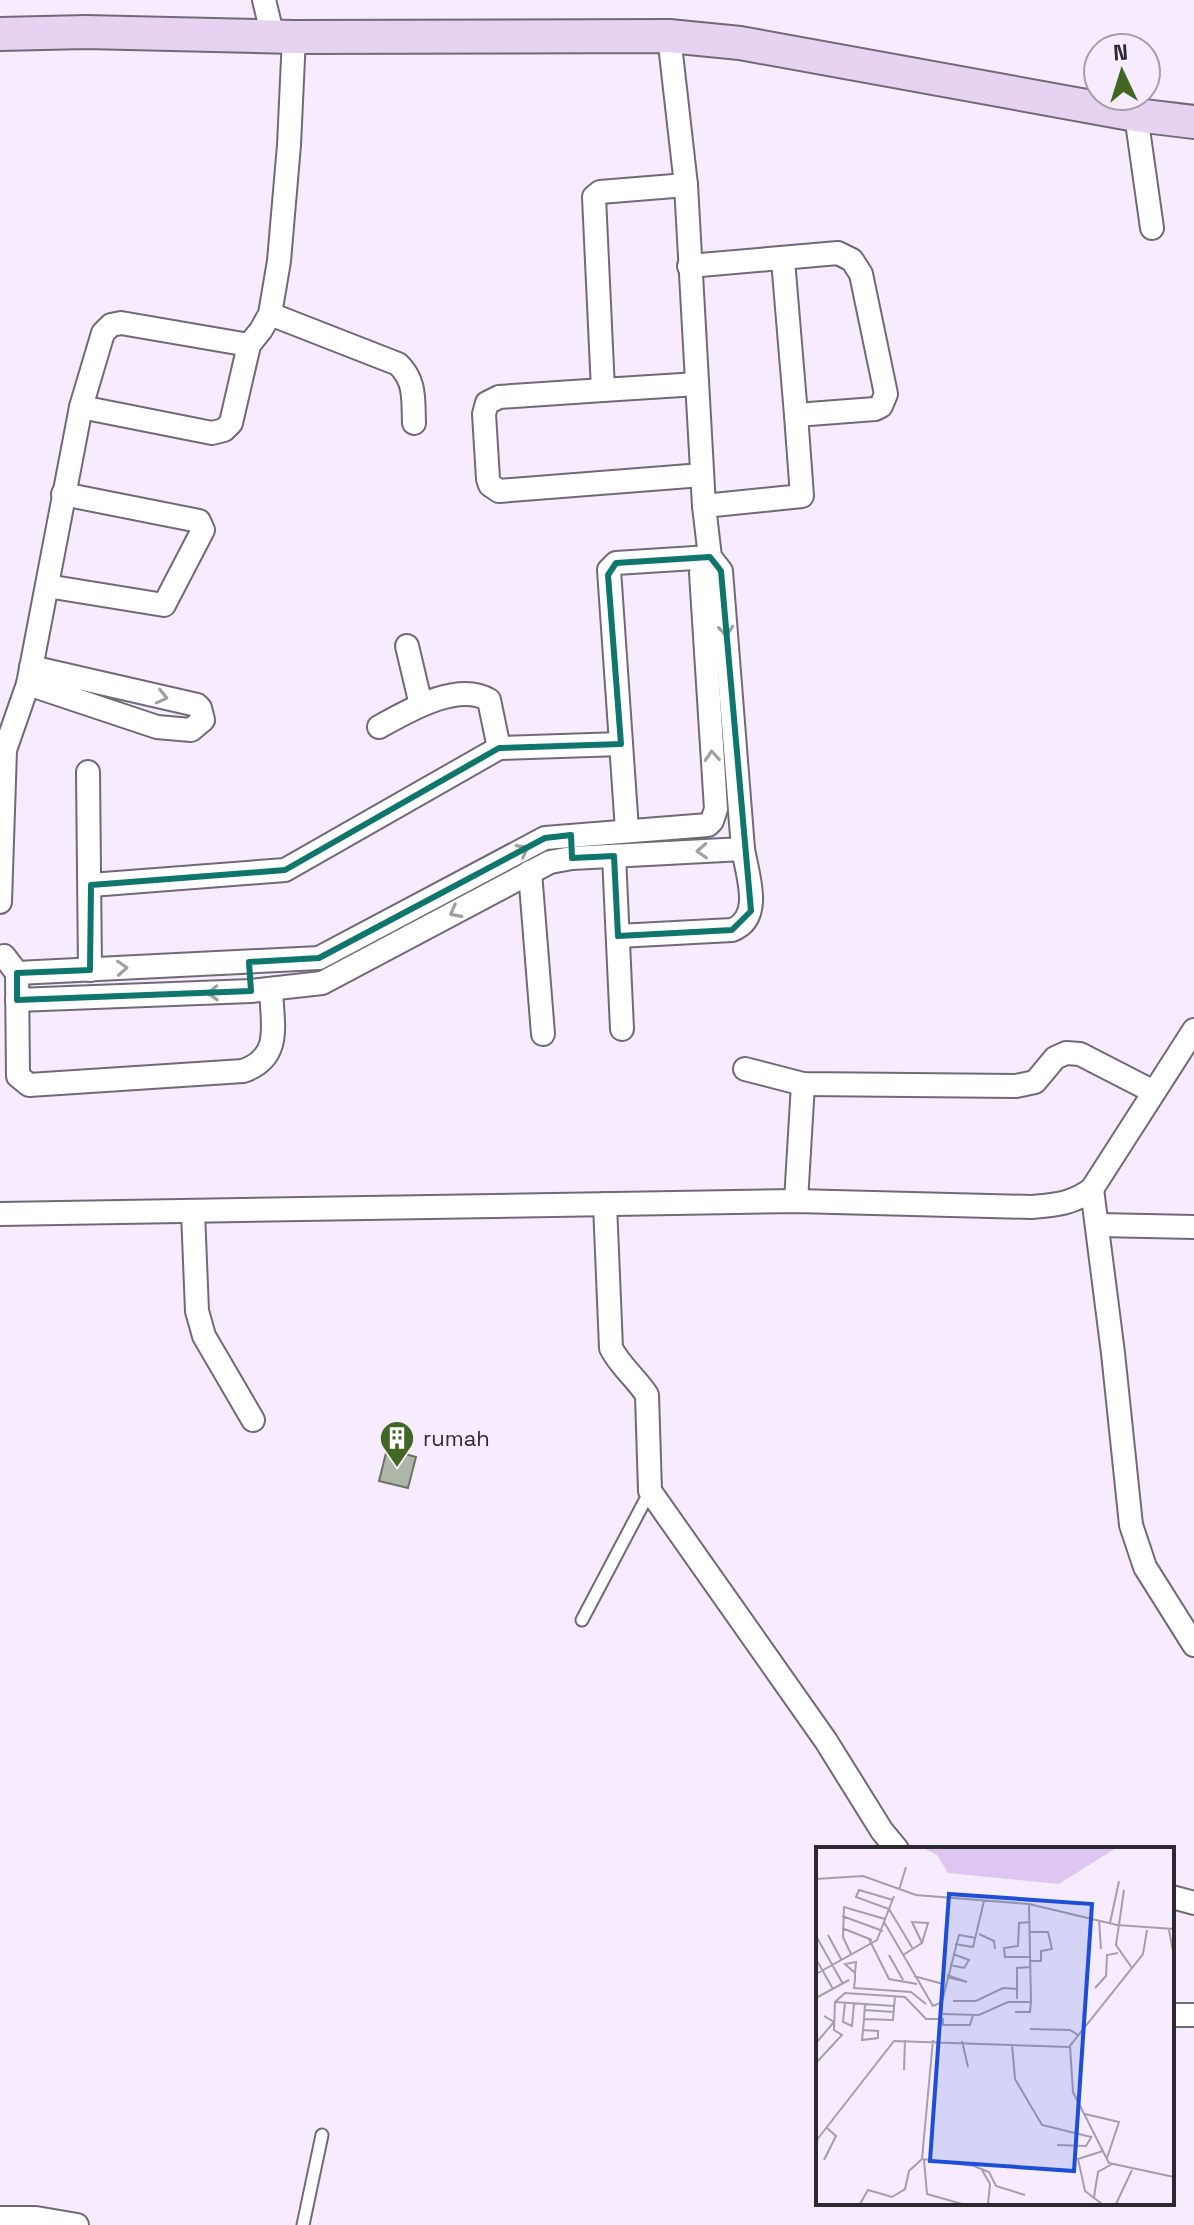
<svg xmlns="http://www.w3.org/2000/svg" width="1194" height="2225" font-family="'Space Grotesk',sans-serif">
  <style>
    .building { fill: #adb6a7; stroke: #6a7365; stroke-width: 2 }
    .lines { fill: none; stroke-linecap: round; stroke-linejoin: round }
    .lane-casing { stroke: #726978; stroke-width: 15 }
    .street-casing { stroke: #726978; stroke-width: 26 }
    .secondary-casing { stroke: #726978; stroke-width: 36 }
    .lane { stroke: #fff; stroke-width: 11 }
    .street { stroke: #fff; stroke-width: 22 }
    .secondary { stroke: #e6d3f2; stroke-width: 32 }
    .oneway { stroke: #a09fa1 }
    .marked { fill: none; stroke: #0f766e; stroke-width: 6; stroke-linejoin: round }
    .labels { text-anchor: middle; stroke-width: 8; stroke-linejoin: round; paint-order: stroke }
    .poi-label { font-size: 22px; fill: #2c292f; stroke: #f6ecfd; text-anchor: start }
    .inset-road { fill: none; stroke: #a59eab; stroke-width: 2 }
    .view { fill: #1d4ed8; fill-opacity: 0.15; stroke: #1d4ed8; stroke-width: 4 }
    .inset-edge { fill: none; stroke: #2c292f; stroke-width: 4 }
  </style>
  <rect width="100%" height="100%" fill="#f6ecfd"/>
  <!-- building -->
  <polygon class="building" points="387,1449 416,1457 408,1488 379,1481"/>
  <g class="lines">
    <!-- lane casing -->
    <g class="lane-casing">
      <g id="lane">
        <polyline points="582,1620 650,1491"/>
        <polyline points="303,2225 322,2135"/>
      </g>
    </g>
    <!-- street casing -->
    <g class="street-casing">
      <g id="street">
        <polyline points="264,0 273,37"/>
        <polyline points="1136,115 1152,228"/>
        <polyline points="686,185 600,192 594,197 603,390 499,397 487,403 484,414 488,479 490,485 499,491 702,475"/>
        <polyline points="783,260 796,415"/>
        <polyline points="689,266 838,253 852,260 861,274 886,394 881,406 875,409 796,415 802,496 704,506"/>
        <path d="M270,314L398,364C416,381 413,400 414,423"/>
        <polyline points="603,390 697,384"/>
        <polyline points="81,407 212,433 224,430 231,423 249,345 261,330 270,314 279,261 289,145 294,37"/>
        <polyline points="47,586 164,605 203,530 199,521 63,494"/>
        <polyline points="407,646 421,705"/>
        <polyline points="28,684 157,727 191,730 203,720 200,708 197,705 31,667"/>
        <path d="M379,727C408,711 458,681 489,700L499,748"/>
        <polyline points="88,772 90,970"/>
        <polyline points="627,830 609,570 616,563 710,557"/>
        <polyline points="614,856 622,1029"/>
        <polyline points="530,872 543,1034"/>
        <polyline points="91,885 285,870 499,748 621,744"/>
        <polyline points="0,902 5,750 28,684 81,407 103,333 111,325 121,323 249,345"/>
        <path d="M618,936L732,930C764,918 747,874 743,849"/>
        <path d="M0,957L4,956L17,973L18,1076L29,1085L243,1071C283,1057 272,1024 271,989"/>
        <polyline points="17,973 319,958 545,838 708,825 712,821 716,809 701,573 710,557"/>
        <polyline points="17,1000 251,991 322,983 550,862 572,858 743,849 721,571 710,557 704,506 686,185 669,36"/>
        <polyline points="745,1069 803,1084 1016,1086 1035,1082 1055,1058 1066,1053 1080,1054 1152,1091"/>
        <polyline points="1092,1189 1113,1353 1131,1525 1145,1567 1194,1645"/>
        <polyline points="796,1201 803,1084"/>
        <path d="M605,1204L611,1348C620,1366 636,1378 647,1395L650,1491L826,1741L882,1831L897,1849"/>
        <polyline points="193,1212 197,1311 204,1336 253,1420"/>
        <path d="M0,1214L796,1201L1031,1207C1054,1205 1073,1204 1092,1189L1194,1030"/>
        <polyline points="1098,1225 1194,1227"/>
        <polyline points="1172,1897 1194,1903"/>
        <polyline points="1172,2015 1194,2015"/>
        <polyline points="0,2218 36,2218 77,2225"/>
      </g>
    </g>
    <!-- secondary casing -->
    <g class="secondary-casing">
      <polyline id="secondary" points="0,34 86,32 294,37 669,36 740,43 1136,115 1194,122"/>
    </g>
    <!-- lane -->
    <use href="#lane" class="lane"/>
    <!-- street -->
    <use href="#street" class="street"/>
    <!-- secondary -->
    <use href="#secondary" class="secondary"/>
  </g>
  <!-- one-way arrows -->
  <defs><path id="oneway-chevron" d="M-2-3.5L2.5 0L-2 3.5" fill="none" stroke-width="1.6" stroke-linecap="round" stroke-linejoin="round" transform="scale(2)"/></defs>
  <g class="oneway">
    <use href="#oneway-chevron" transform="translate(726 631) rotate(85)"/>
    <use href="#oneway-chevron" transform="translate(162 697) rotate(13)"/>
    <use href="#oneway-chevron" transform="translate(712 756) rotate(-94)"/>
    <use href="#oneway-chevron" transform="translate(523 850) rotate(-28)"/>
    <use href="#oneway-chevron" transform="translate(702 851) rotate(177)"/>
    <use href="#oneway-chevron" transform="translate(455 912) rotate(152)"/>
    <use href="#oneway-chevron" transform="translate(122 968) rotate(-3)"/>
    <use href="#oneway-chevron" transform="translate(213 993) rotate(178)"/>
  </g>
  <!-- marked area -->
  <path class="marked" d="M710,557L721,571L751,911L732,930L618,936L614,856L572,858L571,835L545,838L319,958L249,962L251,991L17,1000V973L90,970L91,885L285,870L499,748L621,744L608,575L616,563Z"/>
  <!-- icons -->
  <defs>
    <g id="building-pin" transform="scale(1.8)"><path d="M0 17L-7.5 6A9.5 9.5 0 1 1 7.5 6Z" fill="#416722" stroke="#f6ecfd"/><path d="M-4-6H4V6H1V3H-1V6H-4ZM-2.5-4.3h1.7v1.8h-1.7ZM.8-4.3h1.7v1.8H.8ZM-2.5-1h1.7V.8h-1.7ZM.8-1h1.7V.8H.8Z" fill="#fff"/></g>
  </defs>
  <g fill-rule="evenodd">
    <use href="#building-pin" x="397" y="1438"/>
  </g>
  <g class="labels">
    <!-- poi labels -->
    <g class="poi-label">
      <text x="423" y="1446">rumah</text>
    </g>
  </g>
  <!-- overview -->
  <g transform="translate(816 1847)">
    <rect width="358" height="358" fill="#f6ecfd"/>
    <path d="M107,1H300L243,37L132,26L121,8Z" fill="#dfc5f1"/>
    <path class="inset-road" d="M0,32L47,29L100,48L213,57L301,78L358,82M83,43L90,20M308,43L300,98L316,121M77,53L43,43L40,50L73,62L97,102M26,69L67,84M283,73L285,102M68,75L117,159L126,155L143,88L160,91M294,76L303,34M26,81L56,93M353,83L358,110M163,87L178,94L179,102M12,88L25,112M0,89L27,137M53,92L73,132L101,137M139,97L157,100L168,54M35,107L27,90L28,60L69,72M73,108L87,133M87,108L106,96L96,75L112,76L106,96M213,110H189L188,101L202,99L203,76L214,75M0,112L17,142M213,114H225V104L236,102L232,85H214M134,118L148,121L153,113L137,107M0,127L61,93L78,49M98,129L127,137M131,130L151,135L131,128M38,141L95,145L110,157M279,141L290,129L291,108L302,106M38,142L39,132V126L40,115L29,117L39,126M0,151L33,133M201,152V121L214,120M137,154H160L187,141L201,142M19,155L78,159M29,156L27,175L36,179L38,156M48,163L78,165M199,165H214L215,155M127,167L163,168L192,155H215L213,57M48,172L77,173L79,149M214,182L254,183L262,188M47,183L62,184V191L46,193L47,183L48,172L49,157M117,193L106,312L158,319L173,325L180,339L209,348M146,194L152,220M0,196L18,175L8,169M196,197L199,232L226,278L275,290M254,199L257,245L293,316L358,330M0,216L26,188L18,183L19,155L29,146L89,150L110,172H127V178H154L157,168M88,223L89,193M269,267L303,275L291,311M0,294L78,194L253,200L327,107L331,83M241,298L270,299L276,289M8,313L20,289L11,281M108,313L111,347L146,357M166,323L174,337L172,357M278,350L282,325L296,317M44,357L52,343L76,350L89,342L93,324L106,312M286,357L269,344L262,312L287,304M300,357L316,323"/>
    <path class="view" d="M133,47L276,57L258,324L114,314Z"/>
    <rect width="358" height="358" class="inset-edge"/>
  </g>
  <!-- north arrow -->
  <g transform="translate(1122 72) rotate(356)"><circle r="38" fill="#f6ecfd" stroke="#a59eab" stroke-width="2"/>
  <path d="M0-6L14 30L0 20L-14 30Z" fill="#416722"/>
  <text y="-12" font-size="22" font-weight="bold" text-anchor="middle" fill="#2c292f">N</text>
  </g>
</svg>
